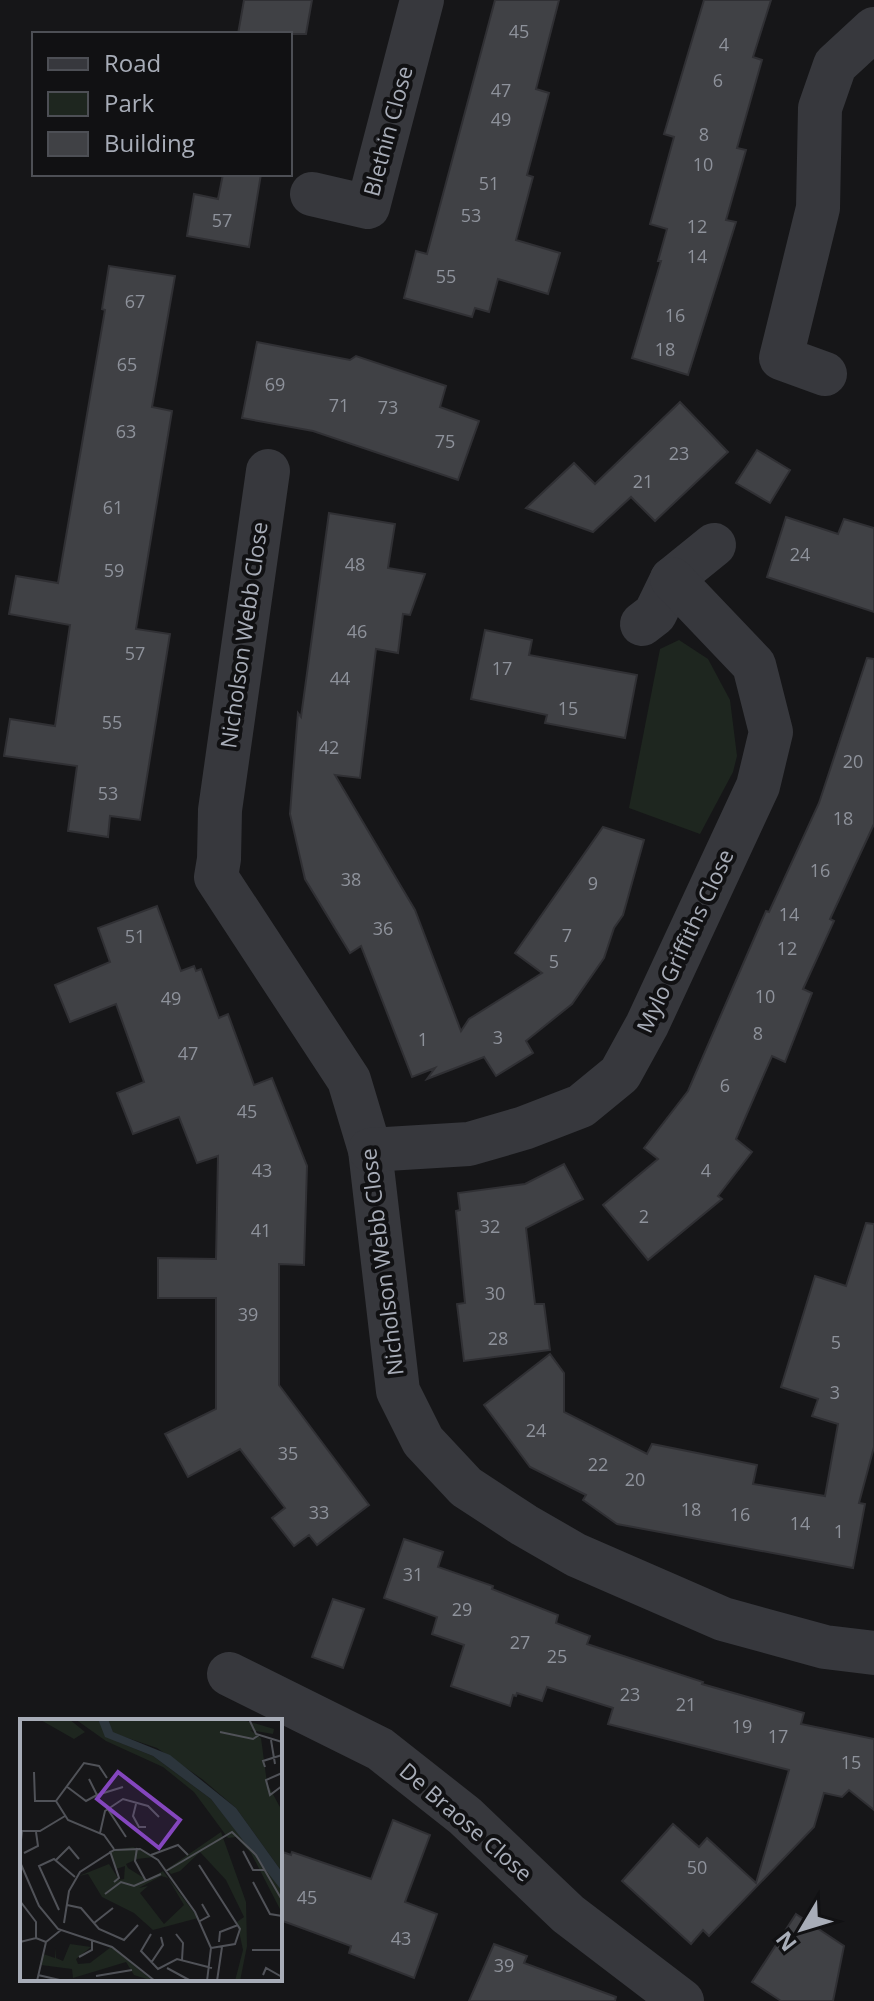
<svg xmlns="http://www.w3.org/2000/svg" width="874" height="2001" font-family="'Open Sans',sans-serif">
  <style>
    .green { fill: #1e261f }
    .building { fill: #404145; stroke: #303034; stroke-width: 2 }
    .lines { fill: none; stroke-linecap: round; stroke-linejoin: round }
    .minor { stroke: #37383d; stroke-width: 44 }
    .labels { text-anchor: middle; stroke-width: 8; stroke-linejoin: round; paint-order: stroke }
    .number-label { font-size: 18px; fill: #8e929b }
    .street-label { font-size: 22px; fill: #a8adb8; stroke: #111113 }
    .inset-road { fill: none; stroke: #505258; stroke-width: 2 }
    .view { fill: #8446be; fill-opacity: 0.15; stroke: #8446be; stroke-width: 4 }
    .inset-edge { fill: none; stroke: #a8adb8; stroke-width: 4 }
  </style>
  <rect width="100%" height="100%" fill="#161618"/>
  <!-- green -->
  <polygon class="green" points="679,640 708,659 730,700 737,756 733,772 700,834 629,808 660,649"/>
  <!-- building -->
  <g class="building">
    <polygon points="244,0 312,0 306,34 238,34"/>
    <polygon points="495,0 559,0 536,89 549,93 527,175 533,177 516,240 560,253 548,294 498,279 489,312 475,308 472,317 404,298 416,251 427,254"/>
    <polygon points="704,0 771,0 753,57 762,60 737,148 746,150 726,220 736,222 688,375 632,358 661,261 658,261 667,229 650,224 674,137 664,134"/>
    <polygon points="223,174 261,174 249,247 187,236 194,194 218,199"/>
    <polygon points="109,266 175,276 152,407 172,411 136,629 170,634 140,820 110,816 108,837 68,831 77,766 4,756 10,719 55,726 70,625 9,614 16,576 58,583 105,310 102,309"/>
    <polygon points="257,342 350,360 356,356 446,386 440,407 479,421 458,480 313,431 242,418"/>
    <polygon points="680,402 728,452 655,521 631,497 593,532 526,508 574,463 595,484"/>
    <polygon points="757,450 790,470 770,503 736,483"/>
    <polygon points="329,513 395,524 388,568 425,574 410,615 403,614 398,653 376,649 360,778 335,775 415,910 461,1031 469,1019 542,973 515,953 603,827 644,840 623,915 614,928 604,958 572,1004 526,1041 533,1053 496,1076 484,1057 427,1079 435,1068 412,1077 361,946 350,953 305,879 290,814 293,774 298,713 301,717"/>
    <polygon points="786,517 838,534 844,519 874,528 874,612 767,577"/>
    <polygon points="485,630 532,640 529,655 637,675 625,738 545,723 547,715 471,699"/>
    <polygon points="867,658 874,659 874,824 830,919 834,921 803,989 812,993 785,1062 772,1056 736,1139 752,1152 718,1196 722,1199 648,1260 603,1205 658,1159 644,1148 688,1091 766,911 769,912 819,803"/>
    <polygon points="157,906 181,971 194,966 196,971 201,969 219,1018 228,1014 254,1085 272,1078 307,1166 304,1265 279,1264 279,1385 369,1505 317,1545 309,1535 294,1546 272,1518 285,1508 240,1449 188,1477 165,1434 216,1409 216,1298 158,1298 158,1258 216,1259 218,1156 197,1163 179,1117 133,1134 117,1093 144,1082 116,1004 70,1022 55,985 110,962 98,928"/>
    <polygon points="564,1164 583,1199 526,1228 535,1304 544,1304 550,1350 464,1361 457,1304 465,1303 456,1211 460,1210 458,1193 525,1184"/>
    <polygon points="866,1223 874,1224 874,1447 859,1503 865,1504 853,1568 617,1524 583,1500 586,1495 530,1467 484,1405 550,1354 564,1373 564,1412 647,1454 652,1444 757,1465 753,1484 825,1496 838,1424 812,1416 818,1399 781,1387 815,1276 846,1286"/>
    <polygon points="404,1539 443,1552 438,1567 493,1586 492,1589 558,1615 556,1623 590,1636 587,1644 703,1682 702,1684 804,1713 801,1724 874,1739 874,1810 849,1790 842,1797 824,1793 814,1827 709,1936 703,1930 691,1944 622,1881 673,1824 699,1847 707,1838 756,1883 789,1770 608,1724 613,1708 547,1687 542,1701 517,1693 516,1696 513,1695 510,1706 451,1686 464,1645 432,1634 437,1617 384,1598"/>
    <polygon points="333,1599 364,1609 343,1668 312,1657"/>
    <polygon points="393,1820 430,1835 405,1902 437,1914 414,1978 349,1953 351,1946 280,1920 280,1851 291,1855 292,1852 371,1879"/>
    <polygon points="796,1914 844,1946 833,2001 781,2001 752,1982"/>
    <polygon points="494,1944 527,1956 524,1963 616,1997 615,2001 469,2001"/>
  </g>
  <g class="lines">
    <!-- minor -->
    <g class="minor">
      <polyline points="312,194 368,207 422,0"/>
      <polyline points="825,374 781,358 818,208 820,108 835,65 874,29"/>
      <polyline points="268,471 220,810 219,859 216,877 349,1080 370,1150 398,1391 423,1441 466,1487 524,1525 576,1555 723,1619 825,1647 874,1653"/>
      <polyline points="642,624 655,614 672,579 714,545"/>
      <polyline points="370,1150 469,1144 524,1128 581,1106 620,1074 647,1025 758,786 771,732 754,665 672,579"/>
      <polyline points="229,1674 380,1749 465,1816 568,1914 682,2001"/>
    </g>
  </g>
  <g class="labels">
    <!-- number labels -->
    <g class="number-label">
      <text x="519" y="38">45</text>
      <text x="724" y="51">4</text>
      <text x="718" y="87">6</text>
      <text x="501" y="97">47</text>
      <text x="501" y="126">49</text>
      <text x="704" y="141">8</text>
      <text x="703" y="171">10</text>
      <text x="489" y="190">51</text>
      <text x="471" y="222">53</text>
      <text x="222" y="227">57</text>
      <text x="697" y="233">12</text>
      <text x="697" y="263">14</text>
      <text x="446" y="283">55</text>
      <text x="135" y="308">67</text>
      <text x="675" y="322">16</text>
      <text x="665" y="356">18</text>
      <text x="127" y="371">65</text>
      <text x="275" y="391">69</text>
      <text x="339" y="412">71</text>
      <text x="388" y="414">73</text>
      <text x="126" y="438">63</text>
      <text x="445" y="448">75</text>
      <text x="679" y="460">23</text>
      <text x="643" y="488">21</text>
      <text x="113" y="514">61</text>
      <text x="800" y="561">24</text>
      <text x="355" y="571">48</text>
      <text x="114" y="577">59</text>
      <text x="357" y="638">46</text>
      <text x="135" y="660">57</text>
      <text x="502" y="675">17</text>
      <text x="340" y="685">44</text>
      <text x="568" y="715">15</text>
      <text x="112" y="729">55</text>
      <text x="329" y="754">42</text>
      <text x="853" y="768">20</text>
      <text x="108" y="800">53</text>
      <text x="843" y="825">18</text>
      <text x="820" y="877">16</text>
      <text x="351" y="886">38</text>
      <text x="593" y="890">9</text>
      <text x="789" y="921">14</text>
      <text x="383" y="935">36</text>
      <text x="567" y="942">7</text>
      <text x="135" y="943">51</text>
      <text x="787" y="955">12</text>
      <text x="554" y="968">5</text>
      <text x="765" y="1003">10</text>
      <text x="171" y="1005">49</text>
      <text x="758" y="1040">8</text>
      <text x="498" y="1044">3</text>
      <text x="423" y="1046">1</text>
      <text x="188" y="1060">47</text>
      <text x="725" y="1092">6</text>
      <text x="247" y="1118">45</text>
      <text x="262" y="1177">43</text>
      <text x="706" y="1177">4</text>
      <text x="644" y="1223">2</text>
      <text x="490" y="1233">32</text>
      <text x="261" y="1237">41</text>
      <text x="495" y="1300">30</text>
      <text x="248" y="1321">39</text>
      <text x="498" y="1345">28</text>
      <text x="836" y="1349">5</text>
      <text x="835" y="1399">3</text>
      <text x="536" y="1437">24</text>
      <text x="288" y="1460">35</text>
      <text x="598" y="1471">22</text>
      <text x="635" y="1486">20</text>
      <text x="691" y="1516">18</text>
      <text x="319" y="1519">33</text>
      <text x="740" y="1521">16</text>
      <text x="800" y="1530">14</text>
      <text x="839" y="1538">1</text>
      <text x="413" y="1581">31</text>
      <text x="462" y="1616">29</text>
      <text x="520" y="1649">27</text>
      <text x="557" y="1663">25</text>
      <text x="630" y="1701">23</text>
      <text x="686" y="1711">21</text>
      <text x="742" y="1733">19</text>
      <text x="778" y="1743">17</text>
      <text x="851" y="1769">15</text>
      <text x="697" y="1874">50</text>
      <text x="307" y="1904">45</text>
      <text x="401" y="1945">43</text>
      <text x="504" y="1972">39</text>
    </g>
    <!-- street labels -->
    <g class="street-label">
      <text transform="translate(388 131) rotate(-75)" y="8">Blethin Close</text>
      <text transform="translate(244 635) rotate(-82)" y="8">Nicholson Webb Close</text>
      <text transform="translate(685 941) rotate(-65)" y="8">Mylo Griffiths Close</text>
      <text transform="translate(382 1262) rotate(-97)" y="8">Nicholson Webb Close</text>
      <text transform="translate(466 1822) rotate(41)" y="8">De Braose Close</text>
    </g>
  </g>
  <!-- overview -->
  <g transform="translate(20 1719)">
    <rect width="262" height="262" fill="#161618"/>
    <path d="M19,0H49L65,13L54,20ZM55,0H80L98,23L133,37L191,80L260,167L262,194L231,134L216,118L208,119L174,73L143,48L86,22ZM88,0H220L254,10L253,15L230,11L241,19L247,64L262,92V153L216,89L182,60L137,29L93,14ZM201,113L226,183L227,227L220,262H215L223,231L217,203L224,198L206,161L180,133L160,152L151,155L147,150ZM113,128L134,138L117,140L106,145L108,149L127,161L143,152L178,199L133,211L114,194L82,178L68,155L59,157L89,145L98,159L94,162L104,160L105,147L96,150L90,132ZM141,157L148,159L164,186L144,205L120,174L128,167L119,169ZM50,225L71,228L56,240L58,245L70,244L91,228L133,262L114,256L106,243L53,259L52,250L21,246L23,235L35,239L36,229V239L43,242Z" fill="#1e261f" fill-rule="evenodd"/>
    <path d="M78,0H88L93,13L150,36L216,89L262,153V172L191,80L133,37L85,18Z" fill="#2c353c"/>
    <path class="inset-road" d="M229,0L236,15L262,23M200,13L233,20L239,16M251,21L255,45M245,48L243,42L262,36M14,53L15,82H36M262,54L246,61L250,76L262,67M87,59L79,47L64,44L36,82L48,101L84,116L94,130M46,67L66,82L77,76L69,60M77,76L103,68M116,85L113,97L119,108H126M87,89L106,118M80,114L85,92L103,80L128,87L139,98M1,121L2,112H20L45,97M117,129L115,142L126,162M90,132L99,159L94,163M223,132L233,151H244M4,134L18,127L16,113M131,136L158,126L168,136M36,141L49,128L59,140M0,143L19,187L38,210L92,228L135,262M179,146L220,210L215,225L191,229M146,152L212,113L236,136L262,181M233,163L250,195L262,197M85,175L101,163L114,167L141,155M0,182L16,203V219M47,186L61,189L79,210L104,221L118,206M39,191L19,147L34,140L55,158M180,202L189,197L182,185M44,204L49,172L60,153L94,131L120,130L138,141L175,193L191,229L187,262M74,204L93,189M131,215L121,232L138,250L157,240L192,249M156,215L163,224L162,241M0,223L16,219L26,223M199,223L200,213L218,206M232,231H262M59,238L72,231V221M131,244L143,226L141,218M147,249L171,262M18,256L44,262M243,256L246,249L262,258M76,257L112,251M17,262L26,223L41,211M197,262L202,228"/>
    <path class="view" d="M98,53L160,101L139,129L77,80Z"/>
    <rect width="262" height="262" class="inset-edge"/>
  </g>
  <!-- legend -->
  <rect x="32" y="32" width="260" height="144" fill="#111113" stroke="#4d4f55" stroke-width="2"/>
  <rect x="48" y="58" width="40" height="12" fill="#37383d" stroke="#4d4f55" stroke-width="2"/>
  <text x="104" y="72" font-size="24" fill="#a8adb8">Road</text>
  <rect x="48" y="92" width="40" height="24" fill="#1e261f" stroke="#4d4f55" stroke-width="2"/>
  <text x="104" y="112" font-size="24" fill="#a8adb8">Park</text>
  <rect x="48" y="132" width="40" height="24" fill="#404145" stroke="#4d4f55" stroke-width="2"/>
  <text x="104" y="152" font-size="24" fill="#a8adb8">Building</text>
  <!-- north arrow -->
  <g transform="translate(802 1929) rotate(232)" stroke="#111113" stroke-width="6" paint-order="stroke">
  <path d="M0-6L14 30L0 20L-14 30Z" fill="#a8adb8"/>
  <text y="-12" font-size="22" font-weight="bold" text-anchor="middle" fill="#a8adb8">N</text>
  </g>
</svg>
